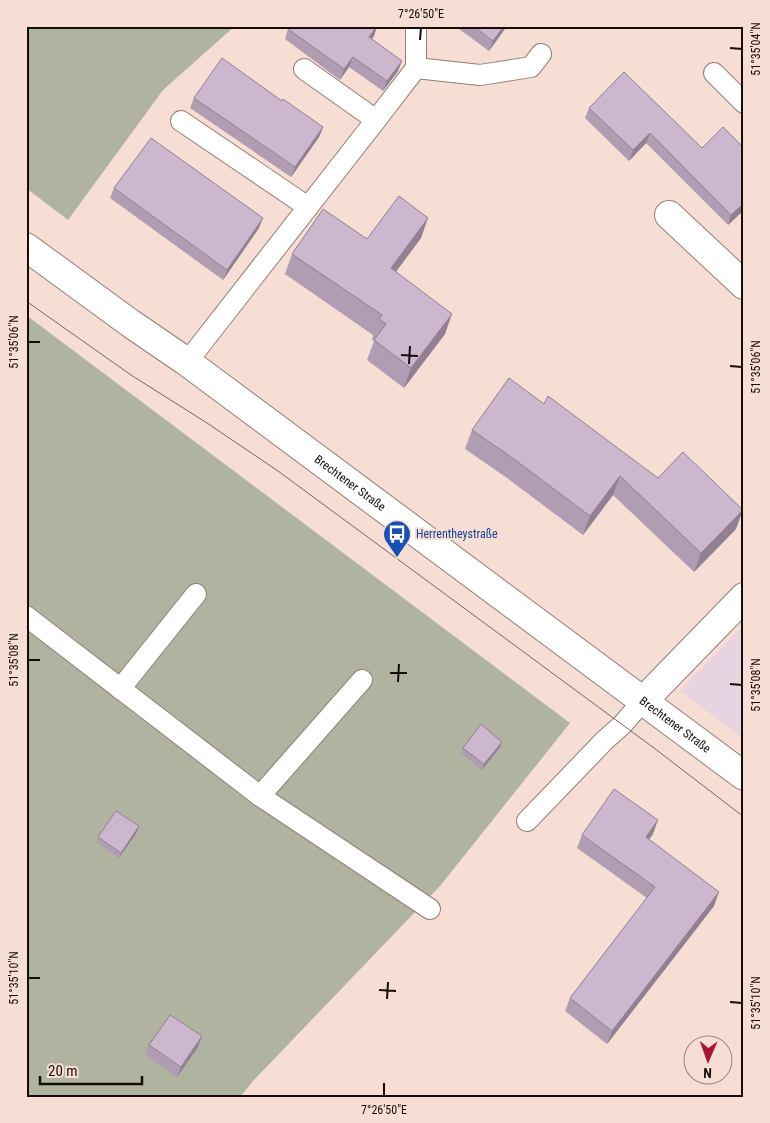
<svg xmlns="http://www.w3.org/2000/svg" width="770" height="1123" font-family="'Roboto Condensed',sans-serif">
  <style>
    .commercial { fill: #e8d3e1 }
    .green { fill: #b0b39f }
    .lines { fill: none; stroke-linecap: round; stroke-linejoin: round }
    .lane-casing { stroke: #947e75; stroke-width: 22 }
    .street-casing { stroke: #947e75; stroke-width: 30 }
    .secondary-casing { stroke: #947e75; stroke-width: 30 }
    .lane { stroke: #fff; stroke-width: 20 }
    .street { stroke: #fff; stroke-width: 28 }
    .secondary { stroke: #fff; stroke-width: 28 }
    .tram { stroke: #766761; stroke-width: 1 }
    .wall { fill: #b09db2 }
    .shaded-wall { fill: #908091 }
    .building { fill: #cdb7cf; stroke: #908091 }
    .ticks { fill: none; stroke: #150d0a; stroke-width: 2 }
    .labels { text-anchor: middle; stroke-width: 4; stroke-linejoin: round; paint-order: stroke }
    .street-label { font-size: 12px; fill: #150d0a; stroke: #f6ded4 }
    .transit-label { font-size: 12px; fill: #164399; stroke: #f6ded4; text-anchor: start }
    .neatline { fill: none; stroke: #150d0a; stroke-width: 2 }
    .ticks-label { font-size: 12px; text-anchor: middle; fill: #150d0a }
  </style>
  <rect width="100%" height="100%" fill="#f6ded4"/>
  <!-- commercial -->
  <polygon class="commercial" points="744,625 744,739 680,691"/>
  <!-- green -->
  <g class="green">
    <polygon points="26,26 235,26 163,90 68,220 26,188"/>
    <polygon points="26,315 570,723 440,886 253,1081 240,1097 26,1097"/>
  </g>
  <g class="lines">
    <!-- lane casing -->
    <g class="lane-casing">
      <g id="lane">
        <polyline points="416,68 416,26"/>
        <polyline points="304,69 376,120"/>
        <polyline points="714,73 744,103"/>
        <polyline points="181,121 308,207"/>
        <polyline points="187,362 376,120 416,68 480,75 531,67 541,54"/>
        <polyline points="26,616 260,796 430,909"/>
        <polyline points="120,689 196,594"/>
        <polyline points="260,796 362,680"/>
        <polyline points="527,821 605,740 622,725 642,702"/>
      </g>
    </g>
    <!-- street casing -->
    <g class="street-casing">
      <g id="street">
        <polyline points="669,215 744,285"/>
        <polyline points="642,702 744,597"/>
      </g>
    </g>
    <!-- secondary casing -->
    <g class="secondary-casing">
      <g id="secondary">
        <path id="s1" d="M26,247L130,323L187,362L744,776"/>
      </g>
    </g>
    <!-- lane -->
    <use href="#lane" class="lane"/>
    <!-- street -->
    <use href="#street" class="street"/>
    <!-- secondary -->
    <use href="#secondary" class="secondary"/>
    <!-- tram -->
    <polyline class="tram" points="26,301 131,375 207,423 278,471 654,748 744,817"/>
  </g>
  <!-- wall -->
  <g class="wall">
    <polygon points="377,26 374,36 372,39 402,61 398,71 383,91 349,67 340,80 285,39 288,29"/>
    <polygon points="455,26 507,26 489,51"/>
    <polygon points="624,72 744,210 728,225 646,143 629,161 585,118 589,108"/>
    <polygon points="194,98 282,101 323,127 319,137 291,177 190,108"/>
    <polygon points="114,188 259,228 223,280 110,198"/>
    <polygon points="421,238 396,271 445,334 404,388 367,360 374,341 372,340 373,335 285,274 292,254 367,239"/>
    <polygon points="544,404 658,478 736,529 694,572 613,495 583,535 507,478 465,449 472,430"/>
    <polygon points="500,747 482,770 461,753 463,748"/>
    <polygon points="137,832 119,858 96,842 98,837"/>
    <polygon points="653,834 649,839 714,906 607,1044 565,1011 570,998 647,898 577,848 582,835"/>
    <polygon points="149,1045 198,1047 177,1077 145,1055"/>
  </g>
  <!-- shaded-wall -->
  <g class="shaded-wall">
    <polygon points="377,26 374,36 365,47 369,37"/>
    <polygon points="504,26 507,26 489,51 493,41"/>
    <polygon points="353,57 349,67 340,80 344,69"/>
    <polygon points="402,61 398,71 383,91 387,81"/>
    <polygon points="323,127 319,137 291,177 295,167"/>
    <polygon points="650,133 646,143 629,161 633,150"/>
    <polygon points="744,203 744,210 728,225 731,215"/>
    <polygon points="263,218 259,228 223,280 227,270"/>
    <polygon points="428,218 421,238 384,288 391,268"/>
    <polygon points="452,314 445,334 404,388 411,368"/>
    <polygon points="620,476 613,495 583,535 590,516"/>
    <polygon points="743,510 736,529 694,572 701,553"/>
    <polygon points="502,742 500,747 482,770 484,764"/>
    <polygon points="658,820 653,834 641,850 646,837"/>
    <polygon points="139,826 137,832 119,858 121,853"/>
    <polygon points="719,892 714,906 607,1044 612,1031"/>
    <polygon points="202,1036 198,1047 177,1077 181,1067"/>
  </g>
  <!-- building -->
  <g class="building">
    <polygon points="291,26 377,26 369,37 402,61 387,81 353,57 344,69 288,29"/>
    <polygon points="473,26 504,26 493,41"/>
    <polygon points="222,58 282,101 283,99 323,127 295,167 194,98"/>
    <polygon points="624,72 702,148 723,127 744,148 744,203 731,215 650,133 633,150 589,108"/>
    <polygon points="151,138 263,218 227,270 114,188"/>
    <polygon points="399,196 428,218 391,268 452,314 411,368 374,340 386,324 379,319 382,315 292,254 323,209 367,239"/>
    <polygon points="509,378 544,404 548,396 658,478 683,452 743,510 701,553 620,476 590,516 514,459 472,430"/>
    <polygon points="481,724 502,742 484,764 463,748"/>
    <polygon points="614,789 658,820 646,837 719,892 612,1031 570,998 655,887 582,835"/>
    <polygon points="116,811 139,826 121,853 98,837"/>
    <polygon points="170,1015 202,1036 181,1067 149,1045"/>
  </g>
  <!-- ticks -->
  <path class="ticks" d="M420,40L421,28M730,48L742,49M28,342H40M401,355L418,356M409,364L410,346M730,366L742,367M28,660H40M390,673H407M398,682L399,664M730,684L742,685M28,978H40M379,990L396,991M387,999L388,982M730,1002L742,1003M384,1096V1083"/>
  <!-- icons -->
  <defs>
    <g id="bus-pin" transform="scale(1.4375)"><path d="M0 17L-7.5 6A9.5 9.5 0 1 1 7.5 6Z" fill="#1a4fb4" stroke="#f6ded4"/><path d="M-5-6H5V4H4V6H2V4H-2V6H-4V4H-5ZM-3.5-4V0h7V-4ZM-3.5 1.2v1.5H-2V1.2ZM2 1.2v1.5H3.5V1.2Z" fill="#fff"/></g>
  </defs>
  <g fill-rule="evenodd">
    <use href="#bus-pin" x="397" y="534"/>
  </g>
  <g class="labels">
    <!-- street labels -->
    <g class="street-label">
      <text dy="4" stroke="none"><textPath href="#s1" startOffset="401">Brechtener Straße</textPath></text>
      <text dy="4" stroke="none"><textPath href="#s1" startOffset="806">Brechtener Straße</textPath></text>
    </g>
    <!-- transit labels -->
    <g class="transit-label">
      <text x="416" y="538">Herrentheystraße</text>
    </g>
  </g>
  <!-- border -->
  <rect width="770" height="1123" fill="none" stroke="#f6ded4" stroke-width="55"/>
  <!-- north arrow -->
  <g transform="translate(708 1060) rotate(182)"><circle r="24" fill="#f6ded4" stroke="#9c8a83"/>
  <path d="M0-4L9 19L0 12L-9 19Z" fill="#aa1437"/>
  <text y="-8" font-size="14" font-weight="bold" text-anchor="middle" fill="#150d0a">N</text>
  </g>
  <!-- scale -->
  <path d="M40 1076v8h102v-8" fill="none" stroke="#150d0a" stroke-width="2.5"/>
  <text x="48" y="1076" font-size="15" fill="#150d0a" stroke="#f6ded4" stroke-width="4" paint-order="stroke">20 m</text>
  <rect x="28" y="28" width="714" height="1068" class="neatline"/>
  <g class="ticks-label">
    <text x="421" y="18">7°26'50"E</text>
    <text transform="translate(756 49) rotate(-90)" y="4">51°35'04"N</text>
    <text transform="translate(14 342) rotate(-90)" y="4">51°35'06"N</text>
    <text transform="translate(756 367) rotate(-90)" y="4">51°35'06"N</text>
    <text transform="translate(14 660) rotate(-90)" y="4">51°35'08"N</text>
    <text transform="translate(756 685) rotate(-90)" y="4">51°35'08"N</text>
    <text transform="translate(14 978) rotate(-90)" y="4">51°35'10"N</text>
    <text transform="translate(756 1003) rotate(-90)" y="4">51°35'10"N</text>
    <text x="384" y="1114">7°26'50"E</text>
  </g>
</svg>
